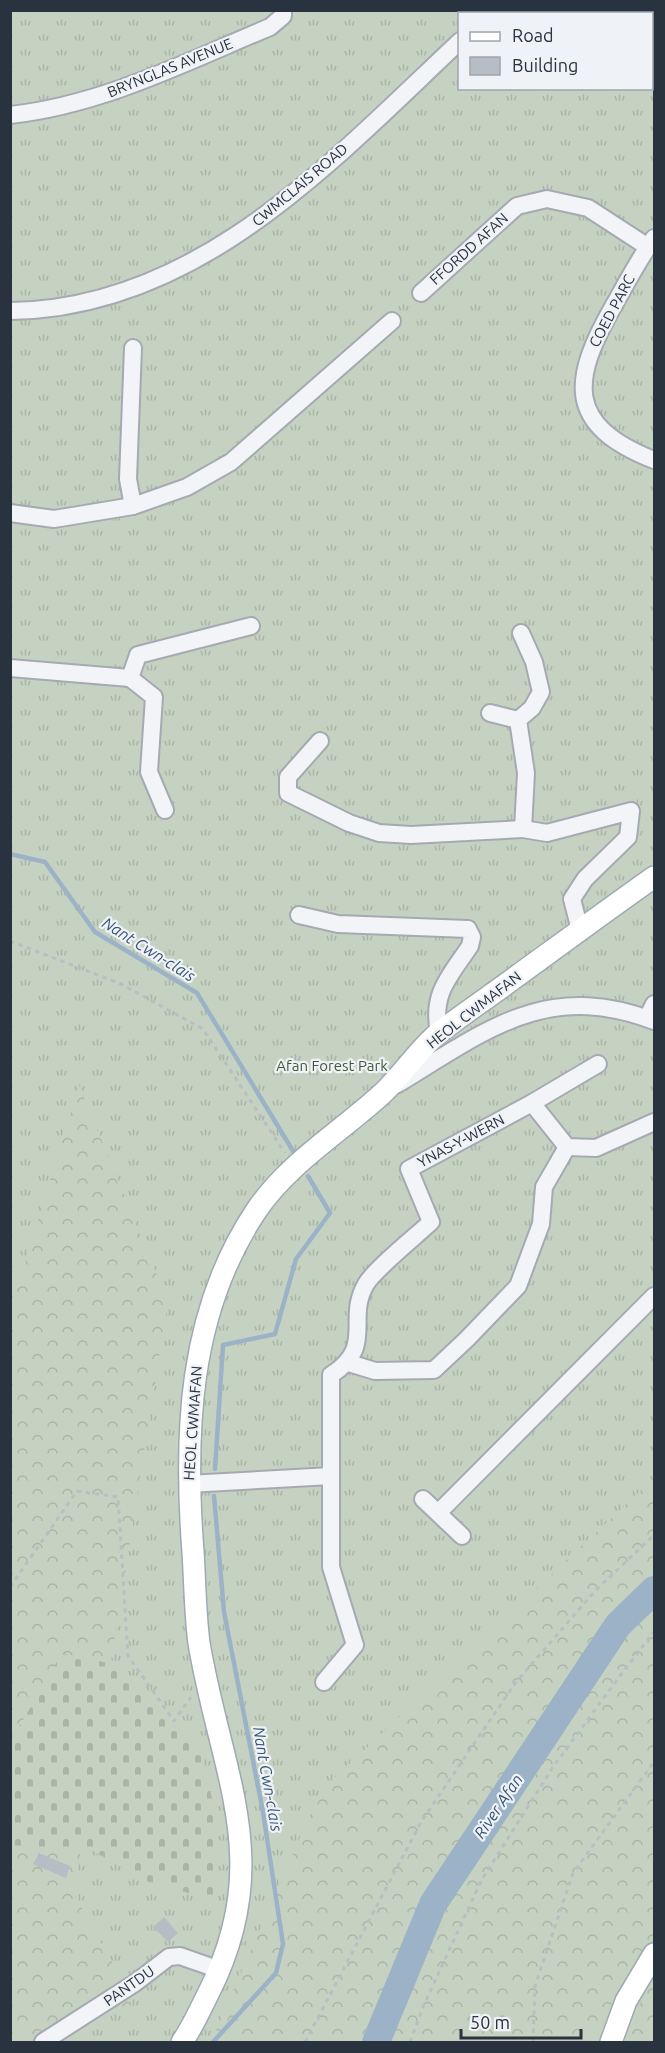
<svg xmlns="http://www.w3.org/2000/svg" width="665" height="2053" font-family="Ubuntu,sans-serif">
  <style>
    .grass { fill: url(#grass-tufts); fill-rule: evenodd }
    .forest { fill: url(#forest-crowns) }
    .cemetery { fill: url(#cemetery-stones) }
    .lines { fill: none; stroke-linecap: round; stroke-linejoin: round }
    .stream { stroke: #9cb3c7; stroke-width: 4.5 }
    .river { stroke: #9cb3c7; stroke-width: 28 }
    .building { fill: #b7bdc5 }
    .minor-casing { stroke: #a5aab2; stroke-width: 20 }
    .major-casing { stroke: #9fa9b3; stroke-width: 24 }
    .path { stroke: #babec3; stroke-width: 3; stroke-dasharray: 4.5 4.5; stroke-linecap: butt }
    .minor { stroke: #f2f4f7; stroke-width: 16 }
    .major { stroke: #fff; stroke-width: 21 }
    .labels { text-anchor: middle; stroke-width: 4.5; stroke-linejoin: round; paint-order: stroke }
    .street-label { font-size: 15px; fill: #29323f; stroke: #eff2f6 }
    .park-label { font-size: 15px; fill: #405a37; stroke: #eff2f6 }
    .water-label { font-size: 16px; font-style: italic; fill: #355471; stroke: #eff2f6 }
  </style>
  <defs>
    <pattern id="grass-tufts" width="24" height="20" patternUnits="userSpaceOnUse" patternTransform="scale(1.5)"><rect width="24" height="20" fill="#c6d2c1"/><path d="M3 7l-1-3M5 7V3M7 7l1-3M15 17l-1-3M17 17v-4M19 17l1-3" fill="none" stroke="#aab5a7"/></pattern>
    <pattern id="forest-crowns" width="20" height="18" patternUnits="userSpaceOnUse" patternTransform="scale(1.5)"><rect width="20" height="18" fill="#c6d2c1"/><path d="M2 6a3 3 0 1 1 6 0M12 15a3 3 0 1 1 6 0" fill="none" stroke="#aab5a7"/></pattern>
    <pattern id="cemetery-stones" width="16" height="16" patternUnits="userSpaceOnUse" patternTransform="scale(1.5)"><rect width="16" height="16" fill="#c6d2c1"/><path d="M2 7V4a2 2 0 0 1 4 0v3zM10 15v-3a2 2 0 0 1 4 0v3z" fill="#aab5a7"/></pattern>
  </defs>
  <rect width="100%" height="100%" fill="#e0e3e8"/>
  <!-- grass -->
  <path class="grass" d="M11,11H654V2042H11ZM460,14H652V88H460Z"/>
  <!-- forest -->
  <g class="forest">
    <polygon points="79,1085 168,1302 74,1894 133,2000 67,2042 11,2042 11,1309"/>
    <polygon points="654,1478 654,1935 613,1999 601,2042 211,2042 308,1819 330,1782"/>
    <polygon points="654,1975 654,2042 629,2042 626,2036"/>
  </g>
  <!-- cemetery -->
  <polygon class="cemetery" points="62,1653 118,1665 201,1751 215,1811 213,1900 149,1882 93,1851 11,1845 11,1741"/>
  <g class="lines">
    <!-- stream -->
    <g class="stream">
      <polyline points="10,854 45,862 95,932 197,993 293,1151"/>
      <polyline points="215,1469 223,1345 275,1334 296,1259 330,1213 308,1176"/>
      <polyline points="213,2042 276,1973 283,1944 263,1812 224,1612 214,1496"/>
    </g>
    <!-- river -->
    <polyline class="river" points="376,2042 433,1904 618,1625 654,1590"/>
  </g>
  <!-- building -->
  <g class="building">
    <polygon points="39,1853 70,1866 66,1878 33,1864"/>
    <polygon points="164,1917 178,1933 168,1942 153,1927"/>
  </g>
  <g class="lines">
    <!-- minor casing -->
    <g class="minor-casing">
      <g id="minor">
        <polyline points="496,14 501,10"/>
        <polyline points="652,72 654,74"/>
        <path d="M10,115C102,105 186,62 270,27L283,16V10"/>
        <path d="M654,238C639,259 627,282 614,305C571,380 565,425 654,460"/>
        <polyline points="421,293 517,206 547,199 588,208 648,247"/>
        <path d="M10,311C198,309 332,161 460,41"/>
        <polyline points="133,506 128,479 133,348"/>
        <polyline points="10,513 54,519 133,506 187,487 231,462 392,321"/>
        <polyline points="521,633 534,662 541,692 532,708 518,720 526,773 523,829 547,833 631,811 628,837 585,879 572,899 580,930"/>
        <polyline points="10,668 130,678 138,655 251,626"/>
        <polyline points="130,678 154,697 149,772 165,810"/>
        <polyline points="490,713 518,720"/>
        <polyline points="320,741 288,777 288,793 349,823 379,833 411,835 523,829"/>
        <path d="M299,915L338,924L468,929L472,937L470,946C449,977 431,994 439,1033"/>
        <polyline points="647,1018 654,1004"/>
        <path d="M396,1085C486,1031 545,980 654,1021"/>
        <polyline points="532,1103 598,1064"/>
        <polyline points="349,1363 375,1371 434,1370 467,1339 518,1286 541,1224 544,1187 567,1147"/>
        <polyline points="188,1484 331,1476"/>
        <polyline points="423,1499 462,1536"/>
        <polyline points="439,1512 654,1296"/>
        <path d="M324,1682L355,1645L331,1567V1375C376,1346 345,1320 366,1284C375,1269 416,1236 431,1222L409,1169L532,1103L567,1147L596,1148L654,1122"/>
        <polyline points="43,2042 135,1983 169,1957 180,1956 220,1970"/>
      </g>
    </g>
    <!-- major casing -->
    <g class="major-casing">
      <g id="major">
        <path d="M182,2042C192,2028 200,2010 208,1994C276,1861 221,1775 199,1643C195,1613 195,1582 193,1552C184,1434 188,1313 256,1211C288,1163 342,1131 383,1093C402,1075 416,1053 435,1036C456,1019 480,1003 502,987C553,950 603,913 654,877"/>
        <polyline points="611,2042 626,2001 654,1954"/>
      </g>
    </g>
    <!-- path -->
    <g class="path">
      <polyline points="10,941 121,984 203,1029 285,1153"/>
      <polyline points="10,1587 77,1491 118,1497 128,1656 174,1721 191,1697"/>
      <polyline points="305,2042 421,1822 516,1682 595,1591 654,1535"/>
      <polyline points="410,2042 423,2007 481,1881 553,1767 622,1673 654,1632"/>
      <polyline points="533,2042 535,1986 573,1873 654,1762"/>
    </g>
    <!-- minor -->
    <use href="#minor" class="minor"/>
    <!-- major -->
    <use href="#major" class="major"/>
  </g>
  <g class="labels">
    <!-- street labels -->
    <g class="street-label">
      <text transform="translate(170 68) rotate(-22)" y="5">BRYNGLAS AVENUE</text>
      <text transform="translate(300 185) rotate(-40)" y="5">CWMCLAIS ROAD</text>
      <text transform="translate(469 249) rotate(-42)" y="5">FFORDD AFAN</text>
      <text transform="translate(612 311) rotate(-62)" y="5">COED PARC</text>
      <text transform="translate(474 1010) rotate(-38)" y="5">HEOL CWMAFAN</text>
      <text transform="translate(461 1141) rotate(-28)" y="5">YNAS-Y-WERN</text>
      <text transform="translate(193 1423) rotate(-86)" y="5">HEOL CWMAFAN</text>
      <text transform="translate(129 1986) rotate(-35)" y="5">PANTDU</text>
    </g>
    <!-- park labels -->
    <g class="park-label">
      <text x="332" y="1071">Afan Forest Park</text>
    </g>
    <!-- water labels -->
    <g class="water-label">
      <text transform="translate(149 949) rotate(32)" y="6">Nant Cwn-clais</text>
      <text transform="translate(268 1779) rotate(80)" y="6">Nant Cwn-clais</text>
      <text transform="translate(498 1806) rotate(-56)" y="6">River Afan</text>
    </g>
  </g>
  <!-- border -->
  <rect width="665" height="2053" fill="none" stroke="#29323f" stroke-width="24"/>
  <!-- legend -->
  <rect x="458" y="12" width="195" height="78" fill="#eff2f6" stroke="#a0a5ad" stroke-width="1.5"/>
  <rect x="470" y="32" width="30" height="9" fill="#ffffff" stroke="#a0a5ad" stroke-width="1.5"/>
  <text x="512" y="42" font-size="18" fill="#29323f">Road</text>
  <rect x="470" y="57" width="30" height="18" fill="#b7bdc5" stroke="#a0a5ad" stroke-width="1.5"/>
  <text x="512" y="72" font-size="18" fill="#29323f">Building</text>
  <!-- scale -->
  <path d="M461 2029v9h120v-9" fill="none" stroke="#29323f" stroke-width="3"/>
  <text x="470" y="2029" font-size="18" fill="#29323f" stroke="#eff2f6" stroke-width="4.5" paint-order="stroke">50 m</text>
</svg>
